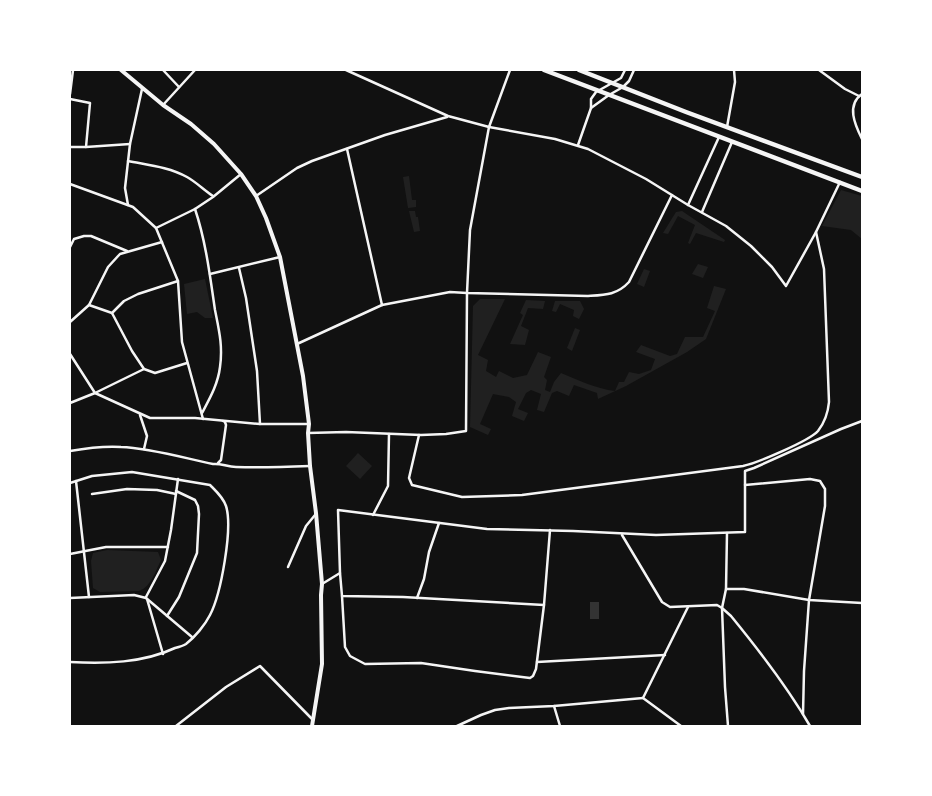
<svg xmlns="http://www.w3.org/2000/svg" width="932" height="796" font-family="'Sofia Sans Condensed',sans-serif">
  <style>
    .green { fill: #202020 }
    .water { fill: #333 }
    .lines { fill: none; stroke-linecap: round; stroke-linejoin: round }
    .minor { stroke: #f5f5f5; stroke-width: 2.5 }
    .secondary { stroke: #f5f5f5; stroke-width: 4 }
    .primary { stroke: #f5f5f5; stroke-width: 4.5 }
  </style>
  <rect width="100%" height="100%" fill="#111"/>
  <!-- green -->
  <g class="green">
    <polygon points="409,176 412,200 416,200 416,207 408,208 403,177"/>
    <polygon points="841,190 862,196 862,239 851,230 822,226"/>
    <polygon points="409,211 415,211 416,217 418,217 420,231 414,232"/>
    <polygon points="682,211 725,240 724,242 696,233 690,244 688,243 695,225 678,216 668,234 663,233 676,212"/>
    <polygon points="698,264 708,267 703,278 692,274"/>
    <polygon points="644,269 650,271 644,287 637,284"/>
    <polygon points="205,279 213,318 205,318 197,312 187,314 184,284"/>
    <path d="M714,286L726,289L706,339L687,352L626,386L598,399L597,393L574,385L569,396L557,391L552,393L544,412L537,410L541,394L531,390L526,393L518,409L528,413L524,421L512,416L516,402L509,397L493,394L480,424L491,429L488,435L470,427L473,306L480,299H505L478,355L488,360L486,371L496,377L499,371L513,378L527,375L538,352L551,357L544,377L547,380L545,390L550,392L554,382L561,373C578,380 597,389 615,391L619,382H624L629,372L639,374L651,370L655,359L636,352L641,345L670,356L677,354L685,337H703L715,311L707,308Z"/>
    <polygon points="526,300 545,301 543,309 528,308 521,326 529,330 525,345 510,344 523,315 520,313"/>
    <polygon points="555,301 580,301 584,309 579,319 573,316 574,310 560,304 556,312 552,311"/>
    <polygon points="575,328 580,330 572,351 567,348"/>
    <polygon points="358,453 372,466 360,479 346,466"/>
    <path d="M107,550L158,552L161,560C156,570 151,587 139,591L100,592L93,588L91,561L93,553Z"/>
  </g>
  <!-- water -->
  <rect class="water" x="590" y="602" width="9" height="17"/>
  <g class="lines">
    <!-- minor -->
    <g class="minor">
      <polyline points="163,70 179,87"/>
      <polyline points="346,70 448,116 489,127 555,139 588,149 646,179 688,205 726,226 751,246 772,267 786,286 816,232 840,182"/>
      <polyline points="819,70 845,89 859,96"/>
      <polyline points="70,94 73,70"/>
      <path d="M862,94C846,105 855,125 862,139"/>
      <polyline points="70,99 90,103 86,147 70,147"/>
      <polyline points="163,105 195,70"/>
      <polyline points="591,108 609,95 623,87 629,81 634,70"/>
      <polyline points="727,127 735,82 734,70"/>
      <polyline points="578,145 591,108 591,99 596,92 621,78 625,70"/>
      <polyline points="86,147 130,144"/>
      <polyline points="347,149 382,305"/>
      <path d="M128,161C148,165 169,167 187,177C196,182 204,190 213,196"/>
      <polyline points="70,184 133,207 156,228 178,281 182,342 203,419"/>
      <polyline points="256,196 297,168 312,161 385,135 447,117"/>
      <polyline points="128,205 125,188 130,144 142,89"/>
      <polyline points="688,205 719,137"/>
      <path d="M195,209C206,242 210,276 215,310C219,330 223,346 220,367C218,384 210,398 202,413"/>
      <polyline points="702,212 732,142"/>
      <polyline points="156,228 195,209 213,197 241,174"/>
      <polyline points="70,247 74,239 84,236 91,236 127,251"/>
      <polyline points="239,268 246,298 257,371 260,424"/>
      <polyline points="210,274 280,257"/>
      <polyline points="89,305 108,267 120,254 162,242"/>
      <polyline points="112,313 132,351 144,369 155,373 187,363"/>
      <polyline points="70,322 89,305 112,313 124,301 138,294 178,281"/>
      <path d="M297,344L382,305L450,292L467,293L588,296C605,295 617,295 629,282L672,195"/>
      <polyline points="70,354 95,393 150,418 195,418 260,424 309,424"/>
      <polyline points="70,403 95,393 144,369"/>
      <polyline points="140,415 147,436 144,449"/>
      <polyline points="308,433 346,432 421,435 446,434 466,431 467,293 470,230 489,127 510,70"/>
      <path d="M419,435L409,478L412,485L462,497L522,495L743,466C757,463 809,441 818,431C825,422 828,413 829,402L824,269L816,232"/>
      <path d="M70,451C87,448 104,446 121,447C150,448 184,458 213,464C221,463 227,467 236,467C261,468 286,467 310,466"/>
      <polyline points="218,463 221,460 226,425 225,422 223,421"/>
      <polyline points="76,481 89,597"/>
      <path d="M70,483L92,476L132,472L210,485C216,491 223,497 226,506C233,528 221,594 210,615C205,625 195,637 186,644C183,646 179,647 175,648C143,663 105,664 70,662"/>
      <polyline points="745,485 810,479 820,481 825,489 825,506 809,600 804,671 803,714"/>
      <polyline points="92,494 127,489 157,490 176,494"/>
      <polyline points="373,515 388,486 389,434"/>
      <polyline points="727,533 726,589 722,608 725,687 728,726"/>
      <path d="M622,535L662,602L670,607L717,605L722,608L731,616C758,649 788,688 810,726"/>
      <polyline points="70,554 106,547 168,547"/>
      <polyline points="288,567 306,526 315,515"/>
      <polyline points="340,573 342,596 403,597 544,605 550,530"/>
      <polyline points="322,584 340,573 338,510 487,529 573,531 656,535 745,532 745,471 754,468 841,429 862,421"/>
      <polyline points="726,589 744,589 809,600 862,603"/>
      <polyline points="342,596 345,647 350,656 365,664 421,663 475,671 530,678 533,676 536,669 544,605"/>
      <polyline points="146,597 165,561 171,530 178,479"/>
      <polyline points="70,598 134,595 146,598 192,637"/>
      <polyline points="417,598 424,579 429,552 439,523"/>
      <polyline points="147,599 163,654"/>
      <polyline points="167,616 179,597 197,553 199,514 198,506 195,500 176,491"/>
      <polyline points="537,662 665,655"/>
      <polyline points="554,706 560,726"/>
      <polyline points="176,726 226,687 260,666 313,720"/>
      <polyline points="457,726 481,715 495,710 509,708 554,706 643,698"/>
      <polyline points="681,726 643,698 688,607"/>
    </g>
    <!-- secondary -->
    <polyline class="secondary" points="121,70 163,105 191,124 214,144 241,174 256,196 266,218 280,257 303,376 309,424 308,433 310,466 316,513 322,584 321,595 322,664 312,726"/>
    <!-- primary -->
    <g class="primary">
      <polyline points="544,70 862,191"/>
      <polyline points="579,70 686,112 862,177"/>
    </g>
  </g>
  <!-- border -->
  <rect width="932" height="796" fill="none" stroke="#ffffff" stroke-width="142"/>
</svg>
